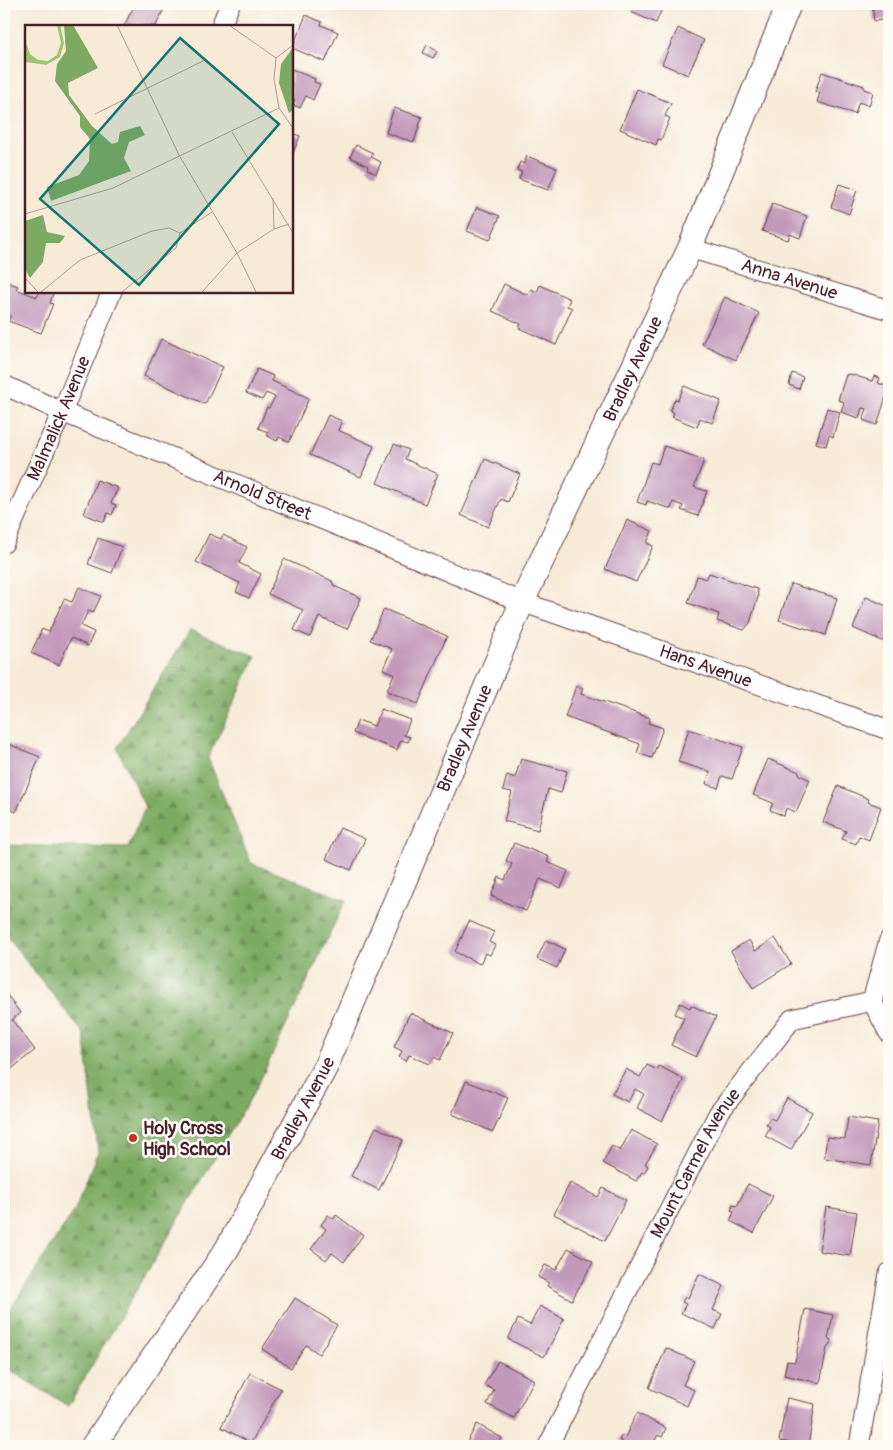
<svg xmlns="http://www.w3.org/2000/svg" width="893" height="1450" font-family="Pangolin,sans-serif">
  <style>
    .forest { fill: url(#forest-firs); stroke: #636446 }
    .building { fill: #c199ba }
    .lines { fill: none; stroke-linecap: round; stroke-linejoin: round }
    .minor-casing { stroke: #643e45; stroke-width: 21 }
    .tertiary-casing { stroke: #643e45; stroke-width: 26 }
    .minor { stroke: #fff; stroke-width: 19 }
    .tertiary { stroke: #fff; stroke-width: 24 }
    .poi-dot { fill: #c8321e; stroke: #fdfcf7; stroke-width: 2 }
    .labels { text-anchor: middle; stroke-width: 5; stroke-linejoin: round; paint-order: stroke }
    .street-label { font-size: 18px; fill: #4a1f2b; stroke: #fdfcf7 }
    .poi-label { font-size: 18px; font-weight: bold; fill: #4a1f2b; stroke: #fdfcf7; text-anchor: start }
    .inset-road { fill: none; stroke: #b29993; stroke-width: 1 }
    .view { fill: #0f766e; fill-opacity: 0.15; stroke: #0f766e; stroke-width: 2.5 }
    .inset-edge { fill: none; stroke: #4a1f2b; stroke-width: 2.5 }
  </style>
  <defs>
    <pattern id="forest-firs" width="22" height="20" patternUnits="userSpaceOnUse" patternTransform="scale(1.25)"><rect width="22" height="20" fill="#7caa62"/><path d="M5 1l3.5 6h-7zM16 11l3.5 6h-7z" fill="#688a51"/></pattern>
  </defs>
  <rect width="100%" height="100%" fill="#fdfcf7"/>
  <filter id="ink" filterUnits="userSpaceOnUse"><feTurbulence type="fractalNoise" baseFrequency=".02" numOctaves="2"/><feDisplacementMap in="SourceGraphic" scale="10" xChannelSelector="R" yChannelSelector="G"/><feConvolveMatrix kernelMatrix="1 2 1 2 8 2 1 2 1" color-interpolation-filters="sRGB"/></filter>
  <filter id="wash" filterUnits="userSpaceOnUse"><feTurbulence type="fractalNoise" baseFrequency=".0096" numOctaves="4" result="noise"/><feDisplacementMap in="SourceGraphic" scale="20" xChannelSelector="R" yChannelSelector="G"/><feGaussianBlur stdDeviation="1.12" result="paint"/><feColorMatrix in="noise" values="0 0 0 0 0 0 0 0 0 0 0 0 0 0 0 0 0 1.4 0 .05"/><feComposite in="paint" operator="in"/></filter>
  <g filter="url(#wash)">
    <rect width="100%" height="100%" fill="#f7ebd8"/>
    <!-- forest -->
    <polygon class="forest" points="190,630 256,656 208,758 251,863 346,900 257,1087 68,1406 4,1367 4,1319 75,1209 98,1151 84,1034 4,933 4,845 128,848 145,807 117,748"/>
    <g id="blocks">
      <!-- building -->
      <g class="building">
        <polygon points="135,4 166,4 156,26 124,26"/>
        <polygon points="634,4 664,4 656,23 631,12"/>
        <polygon points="872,4 889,4 889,19 874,21"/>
        <polygon points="306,15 322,22 321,25 338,32 325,62 292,48"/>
        <polygon points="678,28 704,40 688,75 662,64"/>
        <polygon points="427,45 437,51 433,58 423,53"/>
        <polygon points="291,69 315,79 314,82 320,84 313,100 306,96 300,108 293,105 295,101 291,99"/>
        <polygon points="822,72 864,86 864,89 873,92 869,106 859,102 855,114 817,102 820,93 815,92"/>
        <polygon points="637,89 671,103 665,116 670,118 661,140 658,139 656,145 620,129"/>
        <polygon points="394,108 422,117 414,142 386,133"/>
        <polygon points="291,133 300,136 291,158"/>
        <polygon points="356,145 373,153 371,157 381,162 376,174 367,169 368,166 350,157"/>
        <polygon points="527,156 557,168 548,190 519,179 522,172 517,170 520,162 524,164"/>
        <polygon points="839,184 857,190 849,214 831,207"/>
        <polygon points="772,204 807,216 800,238 790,234 788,240 762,231"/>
        <polygon points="477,207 500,216 490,240 467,231"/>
        <polygon points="4,281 18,286 16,289 37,297 40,291 54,291 50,303 53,304 41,333 8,321 11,315 4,312"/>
        <polygon points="504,284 528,295 531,289 537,292 540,285 570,299 567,306 572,308 556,345 519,328 521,324 492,311"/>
        <polygon points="725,297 759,313 736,360 702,344"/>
        <polygon points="161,339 223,367 205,404 144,376"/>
        <polygon points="257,369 273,376 272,381 309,398 289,442 279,437 277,441 266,435 268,432 258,428 267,407 269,408 275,397 266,393 262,400 246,393"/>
        <polygon points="792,373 803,377 799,389 789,385"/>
        <polygon points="850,374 872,381 874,376 880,378 878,383 889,387 877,425 863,420 867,409 862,408 859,418 841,412 844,402 838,400 846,375"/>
        <polygon points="684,386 721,401 712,423 700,418 697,427 672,417 674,413 670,411 675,399 678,400"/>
        <polygon points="827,408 840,412 833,437 829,435 826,446 816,443"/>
        <polygon points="328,415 342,421 338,430 374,446 361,477 310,455"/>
        <polygon points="394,444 409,450 405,459 438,474 425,504 377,483"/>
        <polygon points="664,446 704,460 694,487 707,491 698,516 681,510 683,506 673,502 671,509 647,501 646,505 637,502 651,462 658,464"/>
        <polygon points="485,459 520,474 508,502 501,499 488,527 461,515"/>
        <polygon points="97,480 118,488 111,503 116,505 112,515 108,513 104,522 84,514"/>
        <polygon points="627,520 652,531 647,543 653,546 636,582 605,569"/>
        <polygon points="209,534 221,539 223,535 247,547 239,563 261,574 249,598 236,592 240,583 196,562"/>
        <polygon points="98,538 122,547 112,573 88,564"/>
        <polygon points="284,559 332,581 334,586 361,598 347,629 319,617 310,637 294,630 303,610 268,594"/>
        <polygon points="709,573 757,589 758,597 750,623 744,630 717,621 719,614 688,603 697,576 706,579"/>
        <polygon points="791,584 837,598 826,635 779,620"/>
        <polygon points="79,587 101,596 93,613 88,611 81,626 94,632 88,646 71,638 59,665 31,653 42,629 49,632 64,599 72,602"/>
        <polygon points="866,597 889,607 889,644 853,628"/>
        <polygon points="384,609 447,636 418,704 387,691 394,674 383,669 392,649 370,640"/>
        <polygon points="576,686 583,688 581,694 650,718 648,723 663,728 652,758 637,753 640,744 565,717"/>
        <polygon points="381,709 410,720 404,735 410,737 408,742 401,740 397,750 353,733 358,720 374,726"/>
        <polygon points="689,729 743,747 732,779 722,776 718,788 706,784 710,772 678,762"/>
        <polygon points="6,743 40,757 16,812 4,807 4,749"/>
        <polygon points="521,759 567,771 561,793 548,789 538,830 504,821 512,792 503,790 507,775 515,778"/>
        <polygon points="768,759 799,772 800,775 810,780 796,812 786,808 784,816 770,810 773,803 753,795"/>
        <polygon points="838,786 869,799 868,802 881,807 869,840 859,836 856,844 842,839 846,831 823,822"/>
        <polygon points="340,828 365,839 351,870 326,859"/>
        <polygon points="514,843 549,857 547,862 568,871 561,888 540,879 526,911 491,896 499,877 505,880 512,864 506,861"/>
        <polygon points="469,921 494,932 489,942 495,945 490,955 485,953 480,964 455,952"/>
        <polygon points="775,938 791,964 753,988 731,951 749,940 755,951"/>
        <polygon points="546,940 565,949 557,968 537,959"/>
        <polygon points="4,991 20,1013 12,1020 35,1050 4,1075"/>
        <polygon points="680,1003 690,1008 691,1005 716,1017 696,1057 671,1045 684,1018 675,1014"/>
        <polygon points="410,1013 453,1033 440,1060 434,1057 430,1064 409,1055 406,1061 399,1057 402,1051 394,1047"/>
        <polygon points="647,1065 657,1070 659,1066 682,1078 683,1081 662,1121 637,1108 644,1094 635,1089 628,1102 612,1094 626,1069 640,1077"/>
        <polygon points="466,1081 508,1098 493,1132 452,1114"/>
        <polygon points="787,1098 812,1112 791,1150 765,1136 770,1127 766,1124 770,1118 775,1120"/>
        <polygon points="848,1117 878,1122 871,1165 824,1158 827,1137 845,1139"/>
        <polygon points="376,1127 403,1140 379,1190 351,1176"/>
        <polygon points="631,1130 657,1144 645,1164 648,1166 644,1173 642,1172 636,1181 603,1163 612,1146 620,1151"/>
        <polygon points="570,1183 598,1197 603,1188 626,1200 605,1241 554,1214"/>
        <polygon points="748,1184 773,1196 754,1233 730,1221 734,1212 731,1211 733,1205 737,1206"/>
        <polygon points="826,1207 857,1212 850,1256 819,1251"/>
        <polygon points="328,1215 334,1219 336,1215 363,1235 344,1262 332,1253 326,1260 311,1249 326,1229 321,1225"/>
        <polygon points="568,1248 593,1262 572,1300 547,1286 549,1283 538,1277 545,1265 556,1270"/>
        <polygon points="699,1274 724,1286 713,1310 722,1314 715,1329 681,1313 686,1304 682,1302 685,1297 688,1298"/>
        <polygon points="295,1298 337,1325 319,1354 306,1345 291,1368 262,1349"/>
        <polygon points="540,1306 564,1319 544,1357 508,1339 518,1319 530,1325"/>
        <polygon points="805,1309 833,1315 828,1339 831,1340 831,1344 827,1348 820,1383 784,1375 787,1361 795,1362"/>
        <polygon points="666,1348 694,1361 683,1385 694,1390 687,1406 649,1388"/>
        <polygon points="498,1361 534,1380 514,1418 487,1404 494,1390 484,1385"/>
        <polygon points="250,1373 281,1389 251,1443 221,1427"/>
        <polygon points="787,1398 815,1404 808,1446 779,1441"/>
        <polygon points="637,1413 666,1428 662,1437 658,1435 652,1446 620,1446 622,1442 619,1440 622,1435 625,1437"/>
        <polygon points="477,1424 502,1438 497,1446 465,1446"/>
      </g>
    </g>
  </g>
  <g filter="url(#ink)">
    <use href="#blocks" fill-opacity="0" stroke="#643e45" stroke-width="1"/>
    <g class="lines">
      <!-- minor casing -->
      <g class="minor-casing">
        <g id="minor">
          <polyline points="221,26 230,4"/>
          <path id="s1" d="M690,248L889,310"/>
          <path id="s2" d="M4,385L62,412L522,602L889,730"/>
          <path id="s3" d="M4,543L62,412L112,291"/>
          <polyline points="872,1001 889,1033"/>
          <path id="s4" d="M548,1446L718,1114L792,1019L872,1001L889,940"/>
          <polyline points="859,1446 889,1273"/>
        </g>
      </g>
      <!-- tertiary casing -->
      <g class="tertiary-casing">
        <g id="tertiary">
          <path id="s5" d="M93,1446L227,1249L326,1066L522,602L690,248L789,4"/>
        </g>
      </g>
      <!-- minor -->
      <use href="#minor" class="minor"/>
      <!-- tertiary -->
      <use href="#tertiary" class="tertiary"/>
    </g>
  </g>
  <!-- markers -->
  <circle class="poi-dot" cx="133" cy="1138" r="5"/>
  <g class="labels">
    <!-- street labels -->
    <g class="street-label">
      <text dy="6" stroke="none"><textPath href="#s1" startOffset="104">Anna Avenue</textPath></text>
      <text dy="6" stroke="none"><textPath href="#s5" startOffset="1208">Bradley Avenue</textPath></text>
      <text dy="6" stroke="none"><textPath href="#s3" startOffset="136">Malmalick Avenue</textPath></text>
      <text dy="6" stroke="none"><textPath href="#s2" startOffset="281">Arnold Street</textPath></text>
      <text dy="6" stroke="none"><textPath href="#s2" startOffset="756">Hans Avenue</textPath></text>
      <text dy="6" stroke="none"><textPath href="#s5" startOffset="802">Bradley Avenue</textPath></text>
      <text dy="6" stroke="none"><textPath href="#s5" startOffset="398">Bradley Avenue</textPath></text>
      <text dy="6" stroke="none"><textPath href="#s4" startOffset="319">Mount Carmel Avenue</textPath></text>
    </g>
    <!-- poi labels -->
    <g class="poi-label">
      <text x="143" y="1134">Holy Cross<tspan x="143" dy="21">High School</tspan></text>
    </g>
  </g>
  <!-- overview -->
  <g transform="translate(25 25)">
    <rect width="268" height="268" fill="#f7ebd8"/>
    <path d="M32,0H35L39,18L35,32L21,40L1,37L0,15L5,29L13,35L23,36L32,30L36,18Z" fill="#9bc470"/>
    <path d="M39,0H48L73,43L43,58L44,70L67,101L87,119L93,117L95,107L115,101L120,110L104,117L99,133L106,146L26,176L22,162L54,150L64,136L65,114L55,102V91L30,56L32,39L41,26ZM267,24V86L264,88L254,58L256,39ZM18,190L22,207L40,211L35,218H21L18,237L5,253L0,244V196Z" fill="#7caa62"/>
    <path class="inset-road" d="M92,0L154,130L212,228L231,267M204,0L251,33M254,83L268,103M70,89L180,35M207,107L268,208M0,189L88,163L254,83L249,54L251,33L268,20M249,204L264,199M0,253L13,267M16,267L55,235L127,206L144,203L155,208L187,187M97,267L151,223L155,208M177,267L212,228L249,204L248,173"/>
    <path class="view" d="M155,13L254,99L114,260L15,174Z"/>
    <rect width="268" height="268" class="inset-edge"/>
  </g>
  <!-- margin -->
  <rect width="893" height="1450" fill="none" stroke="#fdfcf7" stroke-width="20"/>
</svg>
